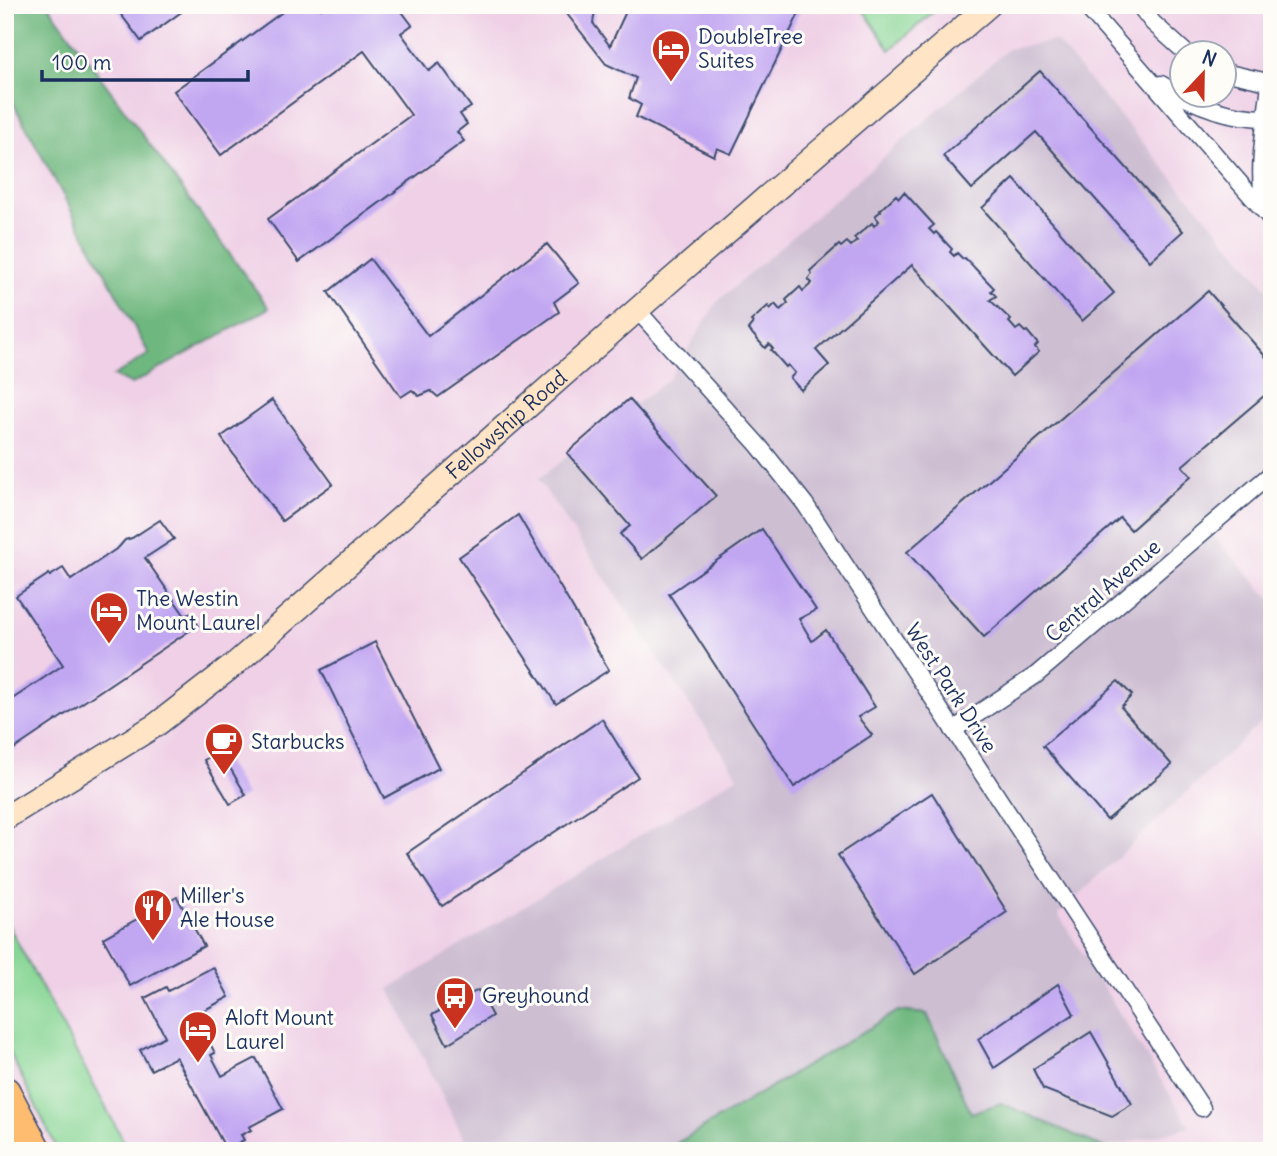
<svg xmlns="http://www.w3.org/2000/svg" width="1277" height="1156" font-family="Delius,sans-serif">
  <style>
    .built { fill: #efd0e6; fill-rule: evenodd }
    .industrial { fill: #cdbed2 }
    .green { fill: #88d695; stroke: #52827a; stroke-width: 2 }
    .forest { fill: #6eb77e; stroke: #44736e; stroke-width: 2 }
    .building { fill: #c1a6f2 }
    .lines { fill: none; stroke-linecap: round; stroke-linejoin: round }
    .street-casing { stroke: #3c4b6f; stroke-width: 19 }
    .secondary-casing { stroke: #3c4b6f; stroke-width: 26 }
    .highway-casing { stroke: #3c4b6f; stroke-width: 33 }
    .street { stroke: #fff; stroke-width: 16 }
    .secondary { stroke: #ffe4c6; stroke-width: 23 }
    .highway { stroke: #febc70; stroke-width: 30 }
    .labels { text-anchor: middle; stroke-width: 6; stroke-linejoin: round; paint-order: stroke }
    .poi-label { font-size: 21px; fill: #1b2f5e; stroke: #fdfcf7; text-anchor: start }
    .street-label { font-size: 21px; fill: #1b2f5e; stroke: #fdfcf7 }
  </style>
  <rect width="100%" height="100%" fill="#fdfcf7"/>
  <filter id="ink" filterUnits="userSpaceOnUse"><feTurbulence type="fractalNoise" baseFrequency=".0143" numOctaves="2"/><feDisplacementMap in="SourceGraphic" scale="14" xChannelSelector="R" yChannelSelector="G"/><feConvolveMatrix kernelMatrix="1 2 1 2 8 2 1 2 1" color-interpolation-filters="sRGB"/></filter>
  <filter id="wash" filterUnits="userSpaceOnUse"><feTurbulence type="fractalNoise" baseFrequency=".00686" numOctaves="4" result="noise"/><feDisplacementMap in="SourceGraphic" scale="28" xChannelSelector="R" yChannelSelector="G"/><feGaussianBlur stdDeviation="1.57" result="paint"/><feColorMatrix in="noise" values="0 0 0 0 0 0 0 0 0 0 0 0 0 0 0 0 0 1.4 0 .05"/><feComposite in="paint" operator="in"/></filter>
  <g filter="url(#wash)">
    <rect width="100%" height="100%" fill="#f5e7d0"/>
    <!-- built -->
    <path class="built" d="M5,5H1272V1151H36L5,1092ZM1182,52H1224V94H1182Z"/>
    <!-- industrial -->
    <polygon class="industrial" points="1056,41 1272,294 1272,474 1208,530 1272,601 1272,683 1262,721 1058,914 1190,1127 1105,1148 1001,1103 971,1113 927,1014 898,1011 664,1151 470,1151 389,989 738,776 538,479 669,379 717,302 1008,49"/>
    <!-- green -->
    <g class="green">
      <polygon points="860,5 941,5 890,50"/>
      <polygon points="5,919 129,1151 58,1151 5,1043"/>
    </g>
    <!-- forest -->
    <g class="forest">
      <polygon points="5,5 48,5 269,308 132,384 113,376 149,354 5,88"/>
      <polygon points="898,1011 927,1014 971,1113 1001,1103 1112,1151 664,1151"/>
    </g>
    <g id="blocks">
      <!-- building -->
      <g class="building">
        <polygon points="114,5 191,5 141,41"/>
        <polygon points="292,5 318,5 321,9 327,5 397,5 412,25 401,33 429,71 439,63 471,107 460,114 467,124 457,132 464,141 299,262 268,219 411,115 364,51 221,155 174,91"/>
        <polygon points="560,5 596,5 593,23 610,46 629,5 803,5 731,154 717,148 714,156 636,117 641,105 629,98 636,78 606,64"/>
        <polygon points="1040,71 1183,231 1150,261 1036,132 972,189 943,156"/>
        <polygon points="1014,179 1114,293 1082,321 982,208"/>
        <polygon points="904,192 934,225 929,229 934,234 936,232 952,249 950,252 954,256 957,253 963,259 965,258 994,288 991,291 996,296 990,300 1011,320 1009,322 1016,330 1020,327 1025,332 1027,331 1038,344 1035,347 1039,352 1012,376 912,265 816,350 829,365 801,390 790,378 795,373 788,365 786,367 771,350 773,349 769,344 765,348 748,329 753,323 751,321 768,306 770,309 775,304 780,310 788,303 786,300 800,287 803,291 812,283 808,279 812,274 810,271 839,245 841,247 847,242 851,246 857,241 854,238 872,223 874,226 879,221 875,216 881,211 880,210 896,195 899,198"/>
        <polygon points="547,244 579,283 554,302 559,312 438,397 431,391 419,396 412,390 401,397 328,292 370,259 428,336"/>
        <polygon points="1208,291 1272,364 1272,389 1182,466 1191,476 1131,530 1120,518 984,637 907,552"/>
        <polygon points="629,399 716,496 642,559 620,534 630,526 567,453"/>
        <polygon points="272,400 333,484 282,521 221,437"/>
        <polygon points="518,515 609,670 556,704 459,557"/>
        <polygon points="160,520 174,539 145,558 185,616 190,613 198,625 11,751 5,743 5,704 63,665 16,596 49,574 50,576 63,568 71,580 119,547 125,540 132,538"/>
        <polygon points="762,529 816,610 799,619 812,641 826,630 875,707 858,717 872,735 794,787 669,594"/>
        <polygon points="375,642 439,768 384,798 321,670"/>
        <polygon points="1118,681 1132,695 1121,707 1172,765 1107,820 1043,746"/>
        <polygon points="602,719 638,777 442,906 407,853"/>
        <polygon points="220,751 246,795 230,804 204,760"/>
        <polygon points="932,793 1007,912 915,974 838,855"/>
        <polygon points="177,897 204,946 130,986 103,938"/>
        <polygon points="213,967 229,997 195,1015 215,1053 211,1055 222,1076 256,1058 283,1109 249,1127 251,1130 241,1135 244,1140 238,1143 239,1146 230,1151 227,1151 176,1057 151,1070 140,1050 165,1036 145,998 166,987 168,991"/>
        <polygon points="1058,984 1074,1014 994,1068 978,1039"/>
        <polygon points="478,990 492,1016 447,1044 432,1015"/>
        <polygon points="1091,1032 1132,1104 1112,1116 1043,1089 1033,1069"/>
      </g>
    </g>
  </g>
  <g filter="url(#ink)">
    <use href="#blocks" fill-opacity="0" stroke="#3c4b6f" stroke-width="2"/>
    <g class="lines">
      <!-- street casing -->
      <g class="street-casing">
        <g id="street">
          <polyline points="1085,5 1272,220"/>
          <polyline points="1139,5 1153,23 1185,52"/>
          <polyline points="1224,72 1272,83"/>
          <path d="M1161,84C1195,106 1231,119 1272,118"/>
          <path d="M1268,212C1253,182 1267,118 1270,83"/>
          <polyline points="638,311 759,446 805,504 1202,1108"/>
          <polyline points="953,730 1036,675 1272,473"/>
        </g>
      </g>
      <!-- secondary casing -->
      <g class="secondary-casing">
        <g id="secondary">
          <path id="s1" d="M5,818L156,725L235,664L670,281L989,5"/>
        </g>
      </g>
      <!-- highway casing -->
      <g class="highway-casing">
        <polyline id="highway" points="5,1092 36,1151"/>
      </g>
      <!-- street -->
      <use href="#street" class="street"/>
      <!-- secondary -->
      <use href="#secondary" class="secondary"/>
      <!-- highway -->
      <use href="#highway" class="highway"/>
    </g>
  </g>
  <!-- icons -->
  <defs>
    <g id="hotel-pin" transform="scale(2.0125)"><path d="M0 17L-7.5 6A9.5 9.5 0 1 1 7.5 6Z" fill="#c8321e" stroke="#fdfcf7"/><path d="M-6-4.5h1.5V1H6V5H4.5V3h-9V5H-6ZM-4 0a1.8 1.8 0 1 1 3.6 0ZM.5 0V-2.5h3Q6-2.5 6 0Z" fill="#fff"/></g>
    <g id="cafe-pin" transform="scale(2.0125)"><path d="M0 17L-7.5 6A9.5 9.5 0 1 1 7.5 6Z" fill="#c8321e" stroke="#fdfcf7"/><path d="M-5.5-4.5H6V0H3Q3 3.5 0 3.5H-2.5Q-5.5 3.5-5.5 0ZM3-3.2v2h1.7v-2ZM-6 4.5H4V6H-6Z" fill="#fff"/></g>
    <g id="restaurant-pin" transform="scale(2.0125)"><path d="M0 17L-7.5 6A9.5 9.5 0 1 1 7.5 6Z" fill="#c8321e" stroke="#fdfcf7"/><path d="M-5-6h1v4h1v-4h1v4h1v-4h1v5L-1.5 .5V6h-2V.5L-5-1ZM5-6V6H3V1.5H1.5Q1.5-4 5-6Z" fill="#fff"/></g>
    <g id="bus-pin" transform="scale(2.0125)"><path d="M0 17L-7.5 6A9.5 9.5 0 1 1 7.5 6Z" fill="#c8321e" stroke="#fdfcf7"/><path d="M-5-6H5V4H4V6H2V4H-2V6H-4V4H-5ZM-3.5-4V0h7V-4ZM-3.5 1.2v1.5H-2V1.2ZM2 1.2v1.5H3.5V1.2Z" fill="#fff"/></g>
  </defs>
  <g fill-rule="evenodd">
    <use href="#hotel-pin" x="671" y="49"/>
    <use href="#hotel-pin" x="109" y="611"/>
    <use href="#cafe-pin" x="224" y="742"/>
    <use href="#restaurant-pin" x="153" y="908"/>
    <use href="#bus-pin" x="455" y="996"/>
    <use href="#hotel-pin" x="198" y="1030"/>
  </g>
  <g class="labels">
    <!-- poi labels -->
    <g class="poi-label">
      <text x="698" y="44">DoubleTree<tspan x="698" dy="24">Suites</tspan></text>
      <text x="136" y="606">The Westin<tspan x="136" dy="24">Mount Laurel</tspan></text>
      <text x="251" y="749">Starbucks</text>
      <text x="180" y="903">Miller's<tspan x="180" dy="24">Ale House</tspan></text>
      <text x="482" y="1003">Greyhound</text>
      <text x="225" y="1025">Aloft Mount<tspan x="225" dy="24">Laurel</tspan></text>
    </g>
    <!-- street labels -->
    <g class="street-label">
      <text dy="7" stroke="none"><textPath href="#s1" startOffset="639">Fellowship Road</textPath></text>
      <text transform="translate(1103 591) rotate(-41)" y="7">Central Avenue</text>
      <text transform="translate(951 688) rotate(57)" y="7">West Park Drive</text>
    </g>
  </g>
  <!-- margin -->
  <rect width="1277" height="1156" fill="none" stroke="#fdfcf7" stroke-width="28"/>
  <!-- north arrow -->
  <g transform="translate(1203 74) rotate(22)"><circle r="33" fill="#fdfcf7" stroke="#a3aaba" stroke-width="2"/>
  <path d="M0-5L12 26L0 18L-12 26Z" fill="#c8321e"/>
  <text y="-10" font-size="19" font-weight="bold" text-anchor="middle" fill="#1b2f5e">N</text>
  </g>
  <!-- scale -->
  <path d="M42 70v10h206v-10" fill="none" stroke="#1b2f5e" stroke-width="3.5"/>
  <text x="52" y="70" font-size="21" fill="#1b2f5e" stroke="#fdfcf7" stroke-width="5" paint-order="stroke">100 m</text>
</svg>
